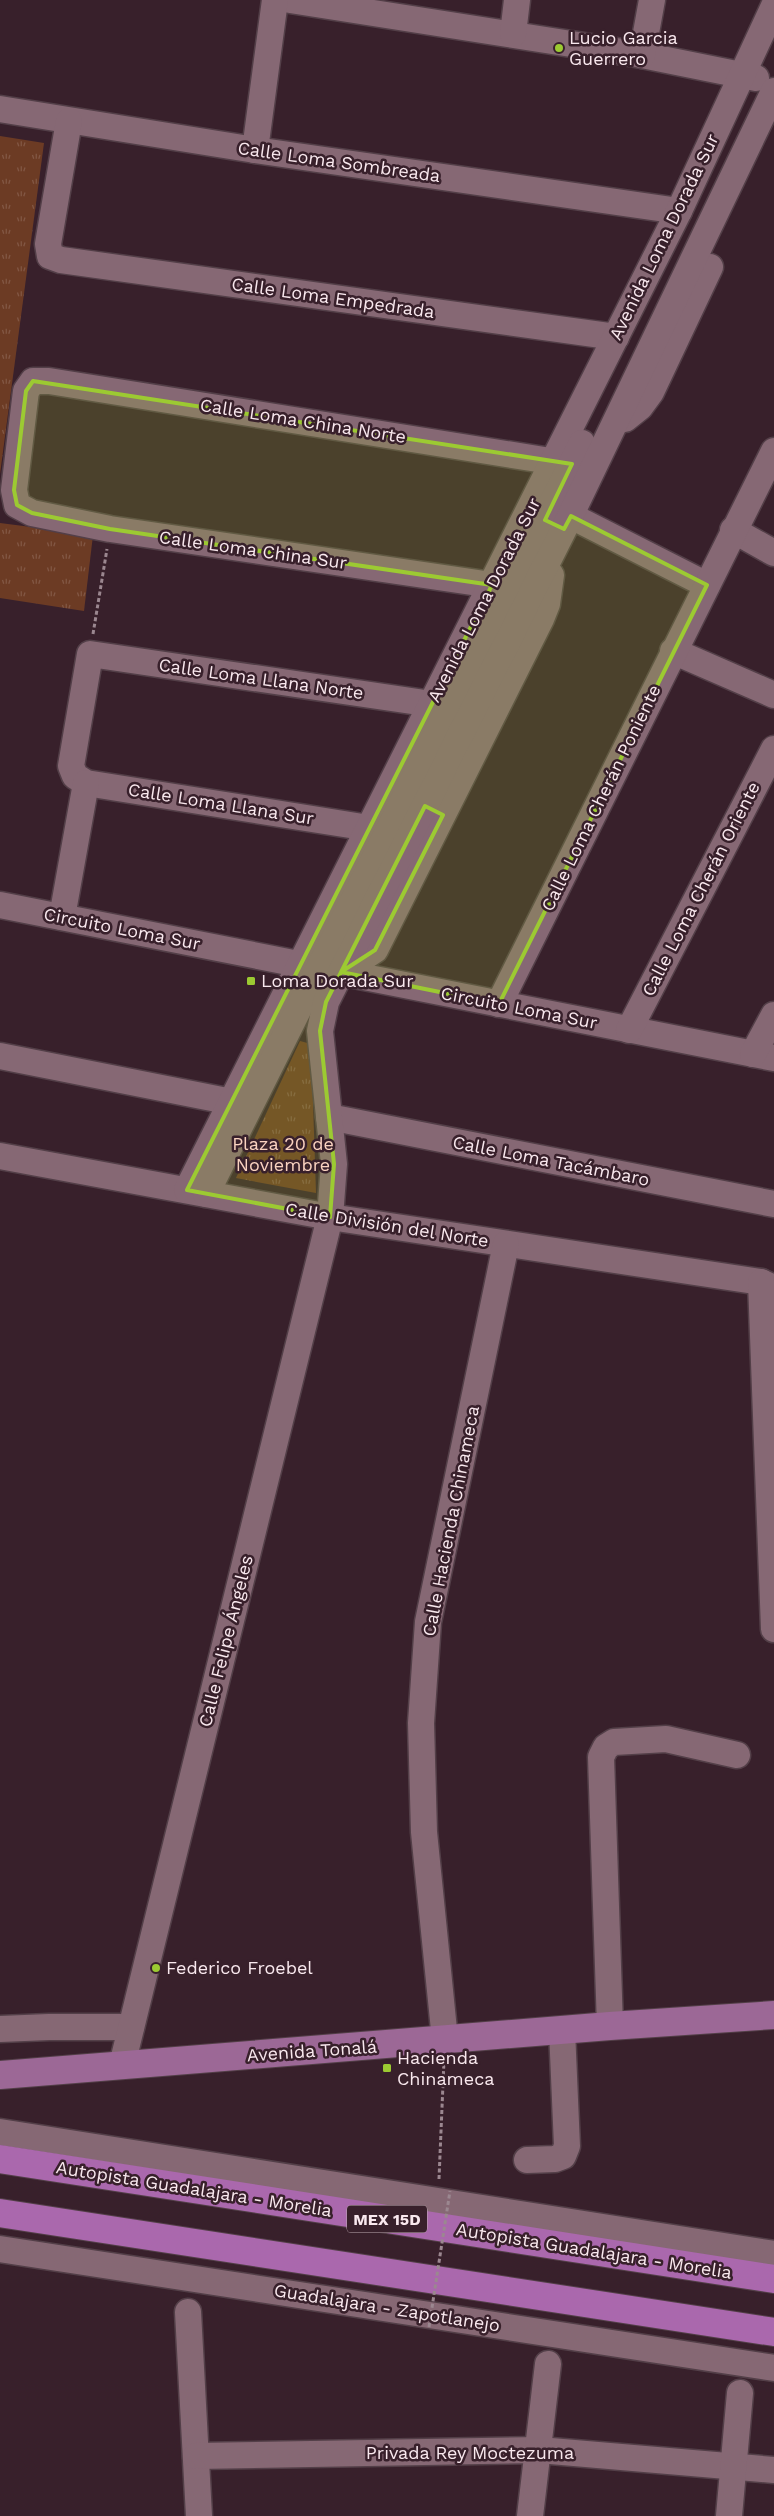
<svg xmlns="http://www.w3.org/2000/svg" width="774" height="2516" font-family="'Work Sans',sans-serif">
  <style>
    .grass { fill: url(#grass-tufts) }
    .lines { fill: none; stroke-linecap: round; stroke-linejoin: round }
    .minor-casing { stroke: #533f48; stroke-width: 29 }
    .major-casing { stroke: #533f48; stroke-width: 30 }
    .highway-casing { stroke: #533f48; stroke-width: 30 }
    .path { stroke: #9b8790; stroke-width: 3; stroke-dasharray: 4 2.5; stroke-linecap: butt }
    .minor { stroke: #866874; stroke-width: 26 }
    .major { stroke: #9c6896; stroke-width: 28 }
    .highway { stroke: #aa68ad; stroke-width: 28 }
    .path-bridge { stroke: #9b8790; stroke-width: 3; stroke-dasharray: 4 2.5; stroke-linecap: butt }
    .marked { fill: #9cca32; fill-opacity: 0.2; stroke: #9cca32; stroke-width: 4; stroke-linejoin: round }
    .poi-dot { fill: #9cca32; stroke: #38202b; stroke-width: 2 }
    .labels { text-anchor: middle; stroke-width: 5; stroke-linejoin: round; paint-order: stroke }
    .shield { fill: #38202b; stroke: #bfacb4; stroke-width: 1 }
    .shield-label { font-size: 16px; font-weight: bold; fill: #f9e8ee }
    .poi-label { font-size: 18px; fill: #f9e8ee; stroke: #38202b; text-anchor: start }
    .street-label { font-size: 18px; fill: #f9e8ee; stroke: #38202b }
    .park-label { font-size: 18px; fill: #fad2c0; stroke: #38202b }
  </style>
  <defs>
    <pattern id="grass-tufts" width="24" height="20" patternUnits="userSpaceOnUse" patternTransform="scale(1.25)"><rect width="24" height="20" fill="#6c3b24"/><path d="M3 7l-1-3M5 7V3M7 7l1-3M15 17l-1-3M17 17v-4M19 17l1-3" fill="none" stroke="#825744"/></pattern>
  </defs>
  <rect width="100%" height="100%" fill="#38202b"/>
  <!-- grass -->
  <g class="grass">
    <polygon points="0,136 44,143 0,474"/>
    <polygon points="0,523 93,535 84,611 0,598"/>
    <polygon points="300,1041 311,1044 316,1193 236,1178"/>
  </g>
  <g class="lines">
    <!-- minor casing -->
    <g class="minor-casing">
      <g id="minor">
        <polyline points="290,0 642,55 756,78"/>
        <polyline points="513,34 517,0"/>
        <polyline points="642,55 652,0"/>
        <polyline points="0,109 255,150 679,211"/>
        <polyline points="69,121 48,244 50,256 61,260 616,337"/>
        <polyline points="255,150 275,0"/>
        <polyline points="625,419 640,407 651,392 710,267"/>
        <polyline points="571,516 707,585"/>
        <polyline points="733,530 774,553"/>
        <polyline points="492,585 110,529 32,513 17,505 14,490 26,391 33,381 49,381 569,464"/>
        <polyline points="673,651 774,695"/>
        <polyline points="369,828 86,783 75,776 71,766 90,654 432,704"/>
        <polyline points="0,905 774,1058"/>
        <polyline points="62,917 86,783"/>
        <polyline points="342,972 375,950 541,619 547,604 551,575"/>
        <polyline points="499,1004 774,451"/>
        <polyline points="629,1030 774,749"/>
        <polyline points="753,1054 774,1015"/>
        <polyline points="0,1056 232,1102"/>
        <polyline points="329,1117 774,1204"/>
        <polyline points="0,1156 330,1217 761,1282 774,1288"/>
        <polyline points="187,1190 679,211 774,6"/>
        <polyline points="206,1194 582,443"/>
        <polyline points="761,1282 774,1629"/>
        <polyline points="610,2026 601,1757 606,1747 614,1742 666,1739 737,1755"/>
        <polyline points="0,2029 49,2027 131,2027"/>
        <polyline points="445,2040 424,1832 421,1723 428,1622 506,1244"/>
        <polyline points="122,2065 330,1217 334,1164 320,1031 326,1002 564,529 774,91"/>
        <polyline points="0,2132 774,2254"/>
        <polyline points="527,2160 555,2159 563,2156 567,2146 562,2030"/>
        <polyline points="0,2249 774,2368"/>
        <polyline points="188,2312 199,2516"/>
        <polyline points="196,2456 539,2450 774,2470"/>
        <polyline points="530,2516 548,2364"/>
        <polyline points="729,2516 740,2393"/>
      </g>
    </g>
    <!-- major casing -->
    <g class="major-casing">
      <polyline id="major" points="0,2075 610,2026 774,2015"/>
    </g>
    <!-- highway casing -->
    <g class="highway-casing">
      <g id="highway">
        <polyline points="0,2159 774,2279"/>
        <polyline points="0,2213 774,2332"/>
      </g>
    </g>
    <!-- path -->
    <g class="path">
      <polyline points="93,634 107,549"/>
      <polyline points="439,2179 444,2060"/>
    </g>
    <!-- minor -->
    <use href="#minor" class="minor"/>
    <!-- major -->
    <use href="#major" class="major"/>
    <!-- highway -->
    <use href="#highway" class="highway"/>
    <!-- path-bridge -->
    <polyline class="path-bridge" points="429,2327 450,2191"/>
  </g>
  <!-- marked area -->
  <path class="marked" d="M33,381L572,464L545,520L564,529L571,516L707,585L499,1004L341,972L375,950L443,815L425,806L326,1002L320,1031L334,1164L330,1217L187,1190L492,585L110,529L32,513L17,505L14,490L26,391Z"/>
  <!-- markers -->
  <g class="poi-dot">
    <circle cx="559" cy="48" r="5"/>
    <rect x="246" y="976" width="10" height="10" rx="2.5"/>
    <circle cx="156" cy="1968" r="5"/>
    <rect x="382" y="2063" width="10" height="10" rx="2.5"/>
  </g>
  <g class="labels">
    <!-- shield labels -->
    <rect class="shield" x="347" y="2205.5" width="80" height="27" rx="4"/>
    <g class="shield-label">
      <text x="387" y="2225">MEX 15D</text>
    </g>
    <!-- poi labels -->
    <g class="poi-label">
      <text x="569" y="44">Lucio Garcia<tspan x="569" dy="21">Guerrero</tspan></text>
      <text x="261" y="987">Loma Dorada Sur</text>
      <text x="166" y="1974">Federico Froebel</text>
      <text x="397" y="2064">Hacienda<tspan x="397" dy="21">Chinameca</tspan></text>
    </g>
    <!-- street labels -->
    <g class="street-label">
      <text transform="translate(339 162) rotate(8)" y="6">Calle Loma Sombreada</text>
      <text transform="translate(664 237) rotate(-64)" y="6">Avenida Loma Dorada Sur</text>
      <text transform="translate(333 298) rotate(8)" y="6">Calle Loma Empedrada</text>
      <text transform="translate(303 421) rotate(9)" y="6">Calle Loma China Norte</text>
      <text transform="translate(253 550) rotate(8)" y="6">Calle Loma China Sur</text>
      <text transform="translate(484 600) rotate(-63)" y="6">Avenida Loma Dorada Sur</text>
      <text transform="translate(261 679) rotate(8)" y="6">Calle Loma Llana Norte</text>
      <text transform="translate(601 798) rotate(-64)" y="6">Calle Loma Cherán Poniente</text>
      <text transform="translate(221 804) rotate(9)" y="6">Calle Loma Llana Sur</text>
      <text transform="translate(701 889) rotate(-63)" y="6">Calle Loma Cherán Oriente</text>
      <text transform="translate(122 929) rotate(11)" y="6">Circuito Loma Sur</text>
      <text transform="translate(519 1008) rotate(11)" y="6">Circuito Loma Sur</text>
      <text transform="translate(551 1161) rotate(11)" y="6">Calle Loma Tacámbaro</text>
      <text transform="translate(387 1225) rotate(9)" y="6">Calle División del Norte</text>
      <text transform="translate(451 1521) rotate(-79)" y="6">Calle Hacienda Chinameca</text>
      <text transform="translate(226 1641) rotate(-76)" y="6">Calle Felipe Ángeles</text>
      <text transform="translate(312 2051) rotate(-4)" y="6">Avenida Tonalá</text>
      <text transform="translate(194 2189) rotate(9)" y="6">Autopista Guadalajara - Morelia</text>
      <text transform="translate(594 2251) rotate(9)" y="6">Autopista Guadalajara - Morelia</text>
      <text transform="translate(387 2308) rotate(9)" y="6">Guadalajara - Zapotlanejo</text>
      <text x="470" y="2459">Privada Rey Moctezuma</text>
    </g>
    <!-- park labels -->
    <g class="park-label">
      <text x="283" y="1150">Plaza 20 de<tspan x="283" dy="21">Noviembre</tspan></text>
    </g>
  </g>
</svg>
